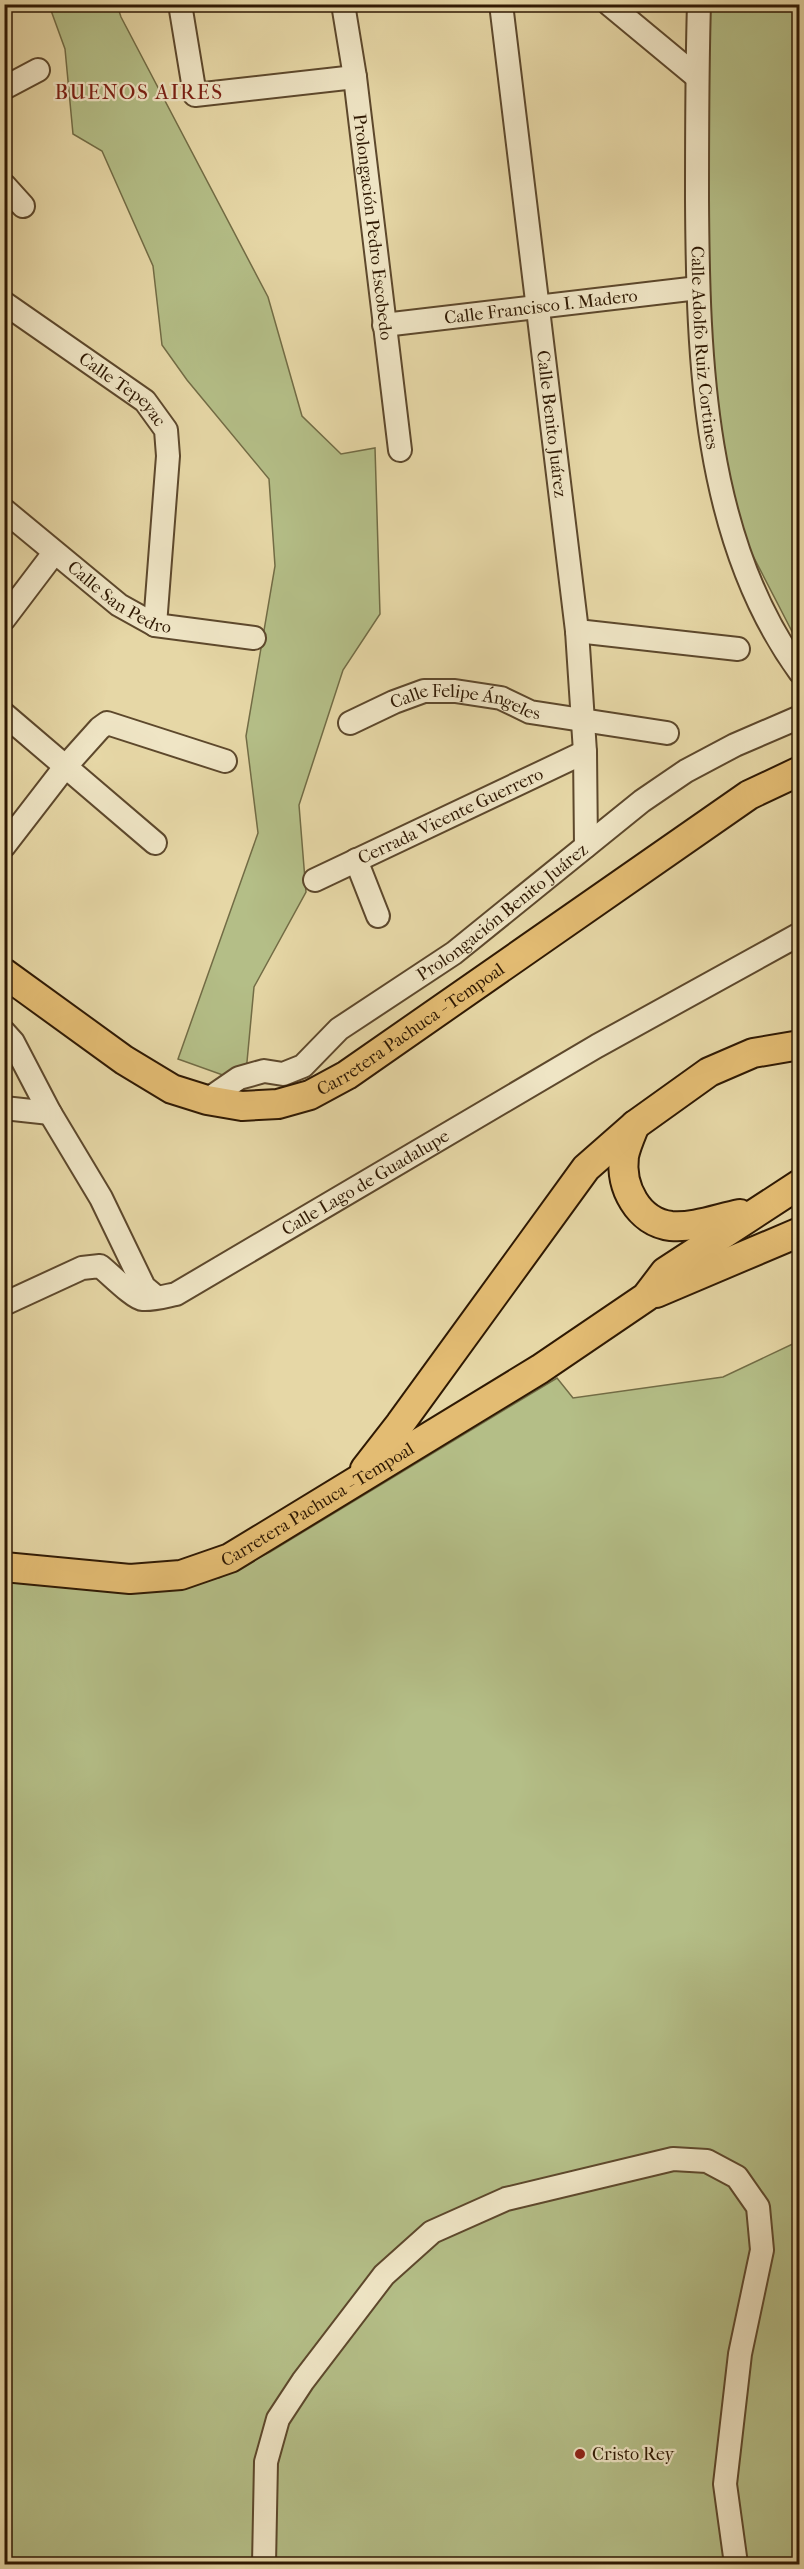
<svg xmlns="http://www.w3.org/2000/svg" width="804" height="2569" font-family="'IM FELL French Canon',serif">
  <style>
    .green { fill: #b4be87; stroke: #726c45; stroke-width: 1.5 }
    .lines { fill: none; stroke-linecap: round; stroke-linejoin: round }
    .minor-casing { stroke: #5d482c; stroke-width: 26 }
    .major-casing { stroke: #2f1903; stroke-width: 32 }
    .minor { stroke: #efe5c5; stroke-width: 22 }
    .major { stroke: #e3bc73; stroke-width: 28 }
    .poi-dot { fill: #8f2418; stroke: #efe5c5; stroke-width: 2 }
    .labels { text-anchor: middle; stroke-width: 4.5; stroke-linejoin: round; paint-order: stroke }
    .street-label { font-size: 18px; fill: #2f1903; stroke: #efe5c5 }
    .poi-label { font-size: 18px; fill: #2f1903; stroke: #efe5c5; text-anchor: start }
    .quarter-label { font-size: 21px; letter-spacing: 1.5px; fill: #7a1f14; stroke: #efe5c5 }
  </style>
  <rect width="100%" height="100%" fill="#e6d7a6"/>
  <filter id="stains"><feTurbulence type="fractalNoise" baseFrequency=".00333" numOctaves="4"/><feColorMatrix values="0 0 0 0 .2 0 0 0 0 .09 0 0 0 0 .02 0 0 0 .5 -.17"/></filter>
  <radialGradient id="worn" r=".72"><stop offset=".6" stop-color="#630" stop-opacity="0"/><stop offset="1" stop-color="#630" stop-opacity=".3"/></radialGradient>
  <!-- green -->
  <g class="green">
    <polygon points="49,5 117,5 121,17 268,297 302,416 341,454 375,448 380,614 343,670 299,805 306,892 254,987 245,1083 178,1059 258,833 246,736 275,566 269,479 187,380 162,345 153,266 102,151 73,134 65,49"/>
    <polygon points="698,5 799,5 799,645 735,521 702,352"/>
    <polygon points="799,1341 799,2564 5,2564 4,1582 132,1589 219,1578 270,1552 557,1378 573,1398 723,1377"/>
  </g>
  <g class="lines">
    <!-- minor casing -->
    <g class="minor-casing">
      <g id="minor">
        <polyline points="180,4 195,95 355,77"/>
        <path id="s1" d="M343,4L355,77L400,450"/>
        <path id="s2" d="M501,4L577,631L585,752L586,846"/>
        <polyline points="609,4 697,77"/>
        <path id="s3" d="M699,4C697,70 697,135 697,200C698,359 703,539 800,672"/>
        <polyline points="4,88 38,70"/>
        <polyline points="4,185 23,206"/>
        <path id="s4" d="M4,303L145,401L166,430L168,456L155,625"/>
        <path id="s5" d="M384,325L698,288"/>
        <path id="s6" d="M4,510L119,605L155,625L254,638"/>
        <polyline points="4,619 54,553"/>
        <polyline points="577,631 738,649"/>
        <polyline points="4,714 155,843"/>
        <path id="s7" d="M350,723L394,702L424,691H455L501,698L530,712L667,733"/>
        <polyline points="4,846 65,767 100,728 107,723 225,761"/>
        <polyline points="356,860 378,916"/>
        <path id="s8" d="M315,880L585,752"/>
        <polyline points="4,1032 13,1042 50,1113 101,1198 144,1287 156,1297"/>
        <path id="s9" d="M207,1100L239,1078L264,1071L283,1074L303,1066L339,1029L454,953L642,801L686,771L735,745L800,717"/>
        <polyline points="4,1108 50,1113"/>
        <path id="s10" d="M4,1304L82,1268L100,1266C109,1273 135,1299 142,1299C153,1300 166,1296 176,1294L597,1046L800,934"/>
        <polyline points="264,2564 266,2462 278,2419 303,2381 384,2275 432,2232 506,2199 673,2159 707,2161 737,2177 758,2207 762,2250 740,2354 725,2484 736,2564"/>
      </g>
    </g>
    <!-- major casing -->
    <g class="major-casing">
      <g id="major">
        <path id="s11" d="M4,973L124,1060L172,1089L207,1100L242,1106L278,1104L310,1095L347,1075L749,795L800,771"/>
        <path d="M635,1125C631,1135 626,1146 624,1156C620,1187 638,1222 671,1226C694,1228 719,1218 740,1214"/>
        <polyline points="656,1293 800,1232"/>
        <polyline points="365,1469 400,1424 586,1168 635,1125 709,1072 753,1053 800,1045"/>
        <path id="s12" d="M4,1567L130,1579L181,1575L230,1558L540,1369L646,1297L665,1272L800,1184"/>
      </g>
    </g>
    <!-- minor -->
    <use href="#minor" class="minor"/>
    <!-- major -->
    <use href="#major" class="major"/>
  </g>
  <!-- markers -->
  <circle class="poi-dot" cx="580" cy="2454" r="6"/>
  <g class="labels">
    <!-- street labels -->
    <g class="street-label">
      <text dy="6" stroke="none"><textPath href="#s1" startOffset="225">Prolongación Pedro Escobedo</textPath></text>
      <text dy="6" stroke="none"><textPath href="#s5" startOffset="158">Calle Francisco I. Madero</textPath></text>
      <text dy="6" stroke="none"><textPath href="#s3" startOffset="344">Calle Adolfo Ruiz Cortines</textPath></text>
      <text dy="6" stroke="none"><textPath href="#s4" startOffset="147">Calle Tepeyac</textPath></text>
      <text dy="6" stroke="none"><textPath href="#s2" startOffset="423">Calle Benito Juárez</textPath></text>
      <text dy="6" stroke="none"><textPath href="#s6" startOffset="146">Calle San Pedro</textPath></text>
      <text dy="6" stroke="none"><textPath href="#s7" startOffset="123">Calle Felipe Ángeles</textPath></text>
      <text dy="6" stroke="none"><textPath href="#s8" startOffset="150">Cerrada Vicente Guerrero</textPath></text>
      <text dy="6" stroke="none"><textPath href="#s9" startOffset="358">Prolongación Benito Juárez</textPath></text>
      <text dy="6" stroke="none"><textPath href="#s11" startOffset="466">Carretera Pachuca - Tempoal</textPath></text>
      <text dy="6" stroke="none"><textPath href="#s10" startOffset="412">Calle Lago de Guadalupe</textPath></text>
      <text dy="6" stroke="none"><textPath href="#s12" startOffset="332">Carretera Pachuca - Tempoal</textPath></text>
    </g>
    <!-- poi labels -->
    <g class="poi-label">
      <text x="592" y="2460">Cristo Rey</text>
    </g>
    <!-- quarter labels -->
    <g class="quarter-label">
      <text x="139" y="99">BUENOS AIRES</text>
    </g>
  </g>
  <!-- margin -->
  <rect width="804" height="2569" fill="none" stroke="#e6d7a6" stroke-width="24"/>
  <rect x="6" y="6" width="792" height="2557" fill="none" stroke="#2f1903" stroke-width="3"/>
  <rect x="12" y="12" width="780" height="2545" fill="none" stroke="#2f1903" stroke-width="1.5"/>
  <rect width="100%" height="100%" filter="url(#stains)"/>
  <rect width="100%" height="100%" fill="url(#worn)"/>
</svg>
